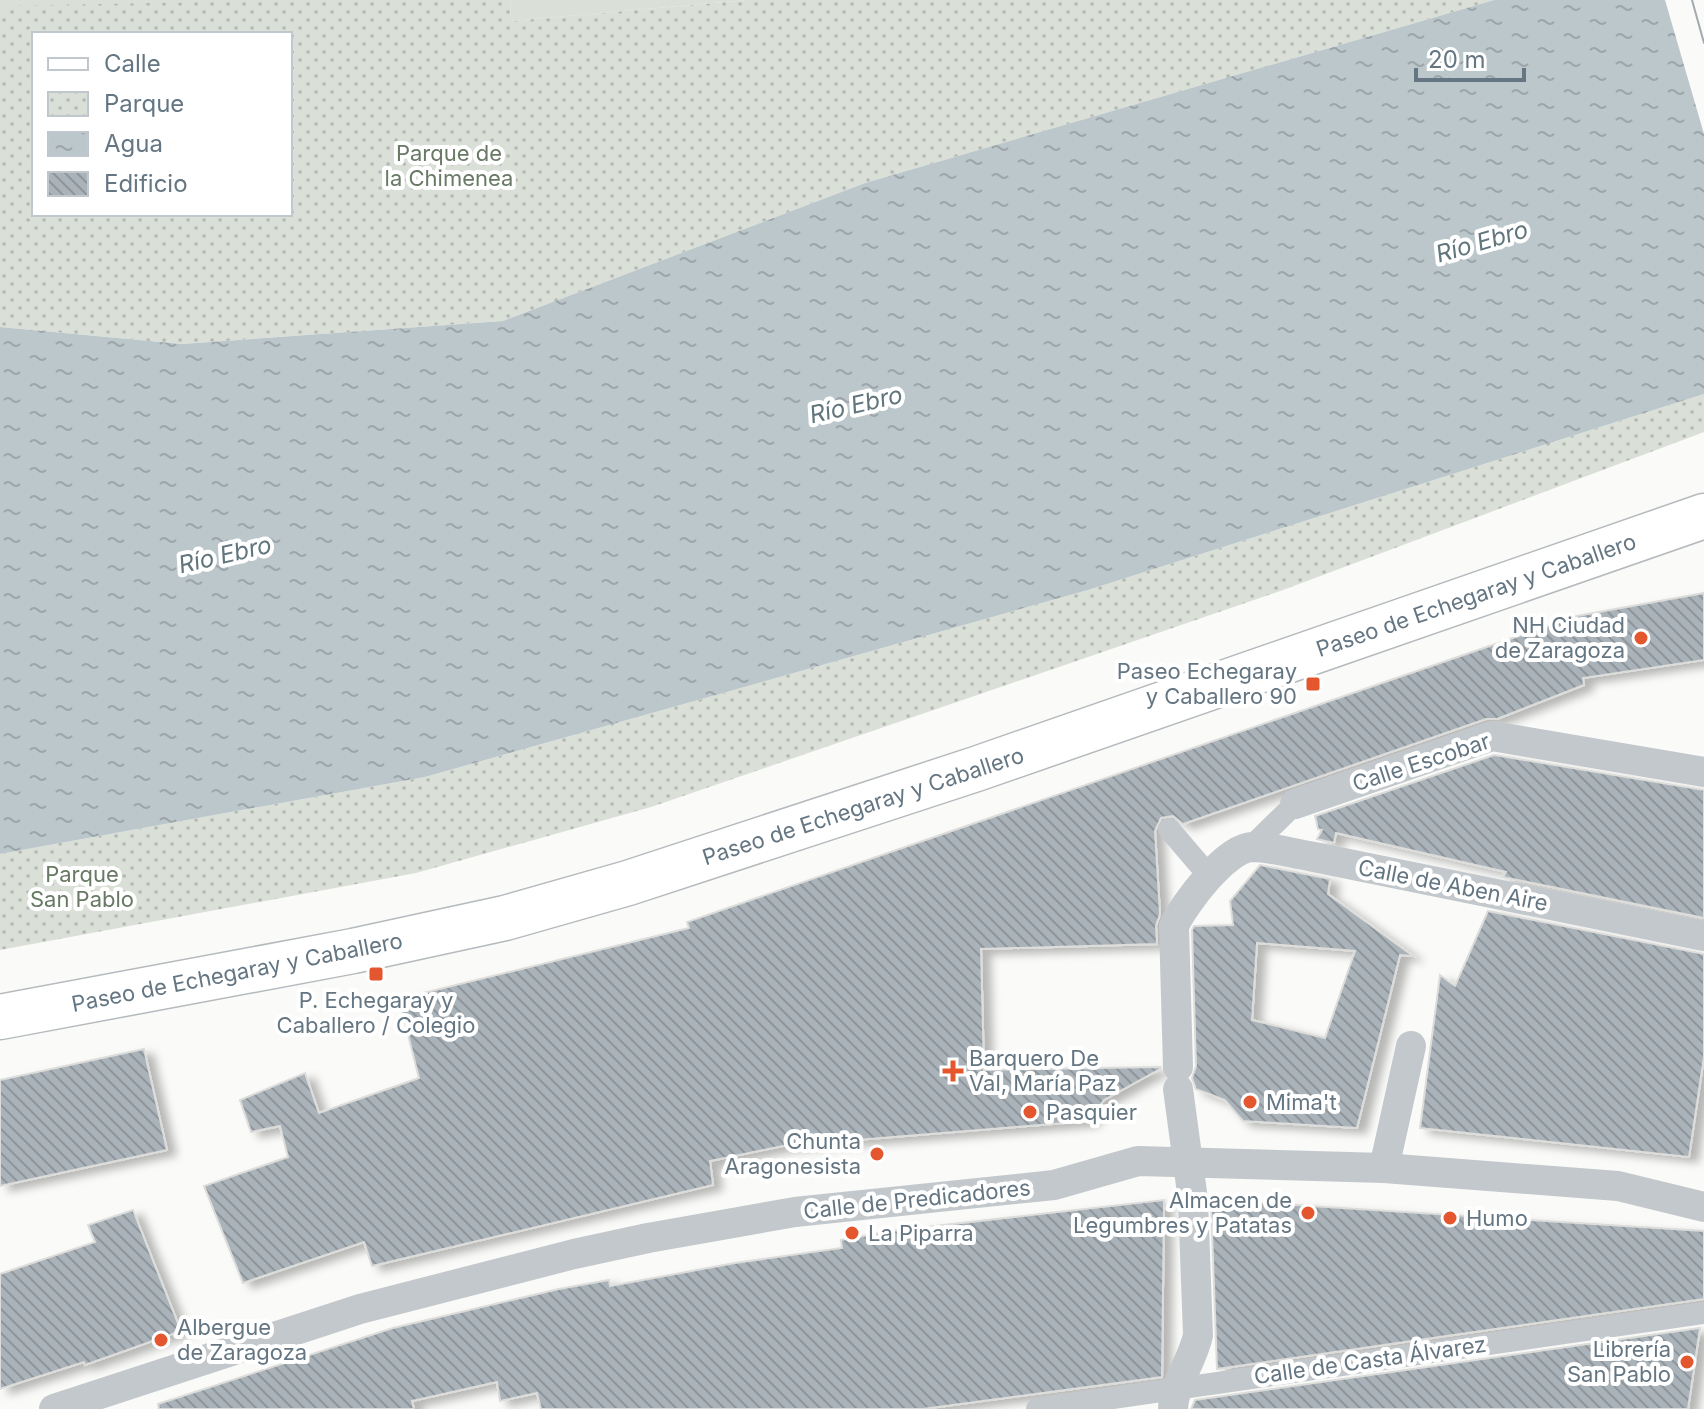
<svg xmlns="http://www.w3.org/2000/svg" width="1704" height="1409" font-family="Inter,sans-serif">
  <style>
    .park { fill: url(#park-dots); fill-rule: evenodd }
    .pitch { fill: #dadfd7 }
    .water { fill: url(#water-ripples) }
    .pier { fill: #fafaf8 }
    .building { fill: url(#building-back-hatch); stroke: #dcdcda; stroke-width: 2; fill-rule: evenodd; filter: url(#shadow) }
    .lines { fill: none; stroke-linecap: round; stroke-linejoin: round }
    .primary-casing { stroke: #b5babe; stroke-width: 47 }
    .pedestrian { stroke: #c3c8cc; stroke-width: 22 }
    .minor { stroke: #c3c8cc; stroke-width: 30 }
    .primary { stroke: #fff; stroke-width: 44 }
    .tram { stroke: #a2aab0; stroke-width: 2 }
    .poi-dot { fill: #e4572e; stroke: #fff; stroke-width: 3 }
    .labels { text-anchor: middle; stroke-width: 8; stroke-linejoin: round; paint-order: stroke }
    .park-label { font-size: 22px; fill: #687a64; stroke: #fff }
    .street-label { font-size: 22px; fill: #657683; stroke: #fff }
    .poi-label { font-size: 22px; fill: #657683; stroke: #fff; text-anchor: start }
    .water-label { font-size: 24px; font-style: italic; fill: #60757c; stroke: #fff }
  </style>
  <defs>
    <pattern id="park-dots" width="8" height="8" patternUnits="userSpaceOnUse" patternTransform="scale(2)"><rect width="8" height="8" fill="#dadfd7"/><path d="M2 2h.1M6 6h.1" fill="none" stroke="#b4b9b4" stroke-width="1.8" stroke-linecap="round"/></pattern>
    <pattern id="water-ripples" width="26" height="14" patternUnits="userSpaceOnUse" patternTransform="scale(2)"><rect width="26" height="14" fill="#bbc7cb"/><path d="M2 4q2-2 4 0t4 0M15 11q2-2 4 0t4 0" fill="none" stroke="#9ca6aa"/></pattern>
    <pattern id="building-back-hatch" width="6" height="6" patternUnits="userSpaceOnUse" patternTransform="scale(2)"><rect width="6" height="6" fill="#aab3b9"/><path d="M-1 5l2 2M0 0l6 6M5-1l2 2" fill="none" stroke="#8e969c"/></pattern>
    <filter id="shadow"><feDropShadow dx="9" dy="5" stdDeviation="4" flood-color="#0004"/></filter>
  </defs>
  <rect width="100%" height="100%" fill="#fafaf8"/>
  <!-- park -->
  <g class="park">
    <path d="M0,0H510L511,21L747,0H1494L865,183L503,321L182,344L0,327ZM34,34H290V214H34Z"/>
    <polygon points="1704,394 1704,432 1283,590 651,807 416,873 0,950 0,854 425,777 1088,590"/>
  </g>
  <!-- pitch -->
  <g class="pitch">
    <polygon points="0,0 312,0 0,6"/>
    <polygon points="510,0 747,0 511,21"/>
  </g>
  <!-- water -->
  <polygon class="water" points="1494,0 1704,0 1704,394 1088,590 425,777 0,854 0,327 182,344 503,321 865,183"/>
  <!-- pier -->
  <polygon class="pier" points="1665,0 1704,0 1704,134"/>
  <!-- building -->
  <g class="building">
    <polygon points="1704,593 1704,660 1583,678 1584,685 1497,719 1486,719 1183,824 1173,816 1161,818 1155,831 1160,914 1156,926 1157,944 981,949 984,1070 1160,1067 1160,1069 1104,1100 1089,1121 783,1146 710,1161 713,1185 372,1266 364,1242 243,1283 204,1186 288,1157 280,1126 251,1132 240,1100 305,1073 319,1113 419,1078 399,999 689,928 687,922 1577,616"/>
    <polygon points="1494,755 1704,790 1704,918 1503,877 1506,872 1336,833 1334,843 1317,839 1322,830 1318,829 1315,816"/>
    <path d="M1260,865L1330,879L1328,894L1413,956L1400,955L1357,1128L1243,1121L1225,1100L1196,1089L1192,1078L1196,1066L1192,930L1194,926L1233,925L1230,901ZM1257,943L1355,951L1325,1038L1252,1020Z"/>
    <polygon points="1488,911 1704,954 1704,1057 1689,1157 1420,1128 1440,975 1455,986"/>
    <polygon points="144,1049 167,1150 0,1186 0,1080"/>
    <polygon points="1164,1200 1162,1377 923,1409 541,1409 537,1393 500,1401 497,1382 412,1401 414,1409 159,1409 158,1404 393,1328 559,1289 609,1280 610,1286 735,1263 842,1248 841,1240 891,1231"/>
    <polygon points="1216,1200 1704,1231 1704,1299 1217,1369 1211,1204"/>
    <polygon points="133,1210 181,1331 85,1365 84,1362 0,1389 0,1274 95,1242 88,1225"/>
    <polygon points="1700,1328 1688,1409 1191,1409 1195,1400"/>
  </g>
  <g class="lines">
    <!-- primary casing -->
    <g class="primary-casing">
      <polyline id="primary" points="0,1017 353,951 505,918 628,883 976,769 1704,516"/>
    </g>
    <!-- pedestrian -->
    <g class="pedestrian">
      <polyline points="1169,829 1210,877"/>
      <polyline points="1251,847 1295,804"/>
      <polyline points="1037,1409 1704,1313"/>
    </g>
    <!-- minor -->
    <g class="minor">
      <polyline points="1295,804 1492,736 1704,772"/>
      <path d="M1178,1067L1174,926C1184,904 1226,848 1252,847C1270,847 1291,853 1309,856L1704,936"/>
      <polyline points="1384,1168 1411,1046"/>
      <polyline points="54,1409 360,1309 574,1254 648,1238 795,1212 1054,1185 1138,1161 1384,1168 1618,1186 1704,1207"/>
      <path d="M1173,1409C1174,1384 1193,1360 1198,1335L1193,1200L1178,1089"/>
    </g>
    <!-- primary -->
    <use href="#primary" class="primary"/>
    <!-- tram -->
    <polyline class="tram" points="1692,0 1704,43"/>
  </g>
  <!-- markers -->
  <g class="poi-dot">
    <circle cx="1641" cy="638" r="8"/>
    <rect x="1305" y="676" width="16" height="16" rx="4"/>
    <rect x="368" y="966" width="16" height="16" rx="4"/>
    <path d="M949 1059h8v8h8v8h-8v8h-8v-8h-8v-8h8z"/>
    <circle cx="1250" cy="1102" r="8"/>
    <circle cx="1030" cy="1112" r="8"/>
    <circle cx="877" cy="1154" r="8"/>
    <circle cx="1308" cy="1213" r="8"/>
    <circle cx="1450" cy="1218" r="8"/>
    <circle cx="852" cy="1233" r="8"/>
    <circle cx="161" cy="1340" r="8"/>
    <circle cx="1687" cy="1362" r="8"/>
  </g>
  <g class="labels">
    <!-- park labels -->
    <g class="park-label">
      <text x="449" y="161">Parque de<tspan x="449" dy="25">la Chimenea</tspan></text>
      <text x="82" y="882">Parque<tspan x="82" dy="25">San Pablo</tspan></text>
    </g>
    <!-- street labels -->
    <g class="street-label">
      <text transform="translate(1476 595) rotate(-19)" y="8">Paseo de Echegaray y Caballero</text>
      <text transform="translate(1421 762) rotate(-18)" y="8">Calle Escobar</text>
      <text transform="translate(863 806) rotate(-18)" y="8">Paseo de Echegaray y Caballero</text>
      <text transform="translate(1453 885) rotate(11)" y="8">Calle de Aben Aire</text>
      <text transform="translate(237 972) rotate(-11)" y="8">Paseo de Echegaray y Caballero</text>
      <text transform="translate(917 1199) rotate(-6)" y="8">Calle de Predicadores</text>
      <text transform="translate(1370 1360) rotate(-8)" y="8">Calle de Casta Álvarez</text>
    </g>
    <!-- poi labels -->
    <g class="poi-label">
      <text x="1625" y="633" text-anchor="end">NH Ciudad<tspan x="1625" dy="25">de Zaragoza</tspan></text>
      <text x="1297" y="679" text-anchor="end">Paseo Echegaray<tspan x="1297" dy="25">y Caballero 90</tspan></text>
      <text x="376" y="1008" text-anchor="middle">P. Echegaray y<tspan x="376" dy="25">Caballero / Colegio</tspan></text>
      <text x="969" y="1066">Barquero De<tspan x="969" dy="25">Val, María Paz</tspan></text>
      <text x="1266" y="1110">Mima't</text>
      <text x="1046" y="1120">Pasquier</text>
      <text x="861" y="1149" text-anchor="end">Chunta<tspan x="861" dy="25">Aragonesista</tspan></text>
      <text x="1292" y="1208" text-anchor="end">Almacen de<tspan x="1292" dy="25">Legumbres y Patatas</tspan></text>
      <text x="1466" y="1226">Humo</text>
      <text x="868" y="1241">La Piparra</text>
      <text x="177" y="1335">Albergue<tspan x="177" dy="25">de Zaragoza</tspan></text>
      <text x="1671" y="1357" text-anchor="end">Librería<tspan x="1671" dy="25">San Pablo</tspan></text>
    </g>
    <!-- water labels -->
    <g class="water-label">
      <text transform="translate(1482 242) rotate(-16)" y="8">Río Ebro</text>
      <text transform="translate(856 405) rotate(-13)" y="8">Río Ebro</text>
      <text transform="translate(225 555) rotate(-13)" y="8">Río Ebro</text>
    </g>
  </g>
  <!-- legend -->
  <rect x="32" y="32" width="260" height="184" fill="#ffffff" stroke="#c1c8cd" stroke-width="2"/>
  <rect x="48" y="58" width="40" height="12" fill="#ffffff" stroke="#c1c8cd" stroke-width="2"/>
  <text x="104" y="72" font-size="24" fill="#657683">Calle</text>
  <rect x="48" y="92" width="40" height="24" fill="url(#park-dots)" stroke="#c1c8cd" stroke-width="2"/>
  <text x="104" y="112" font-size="24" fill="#657683">Parque</text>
  <rect x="48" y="132" width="40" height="24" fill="url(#water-ripples)" stroke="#c1c8cd" stroke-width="2"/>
  <text x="104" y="152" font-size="24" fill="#657683">Agua</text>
  <rect x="48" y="172" width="40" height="24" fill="url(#building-back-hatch)" stroke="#c1c8cd" stroke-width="2"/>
  <text x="104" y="192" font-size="24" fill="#657683">Edificio</text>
  <!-- scale -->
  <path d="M1416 68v12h108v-12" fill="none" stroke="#657683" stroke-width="4"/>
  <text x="1428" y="68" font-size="24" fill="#657683" stroke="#ffffff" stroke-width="6" paint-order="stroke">20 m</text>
</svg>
